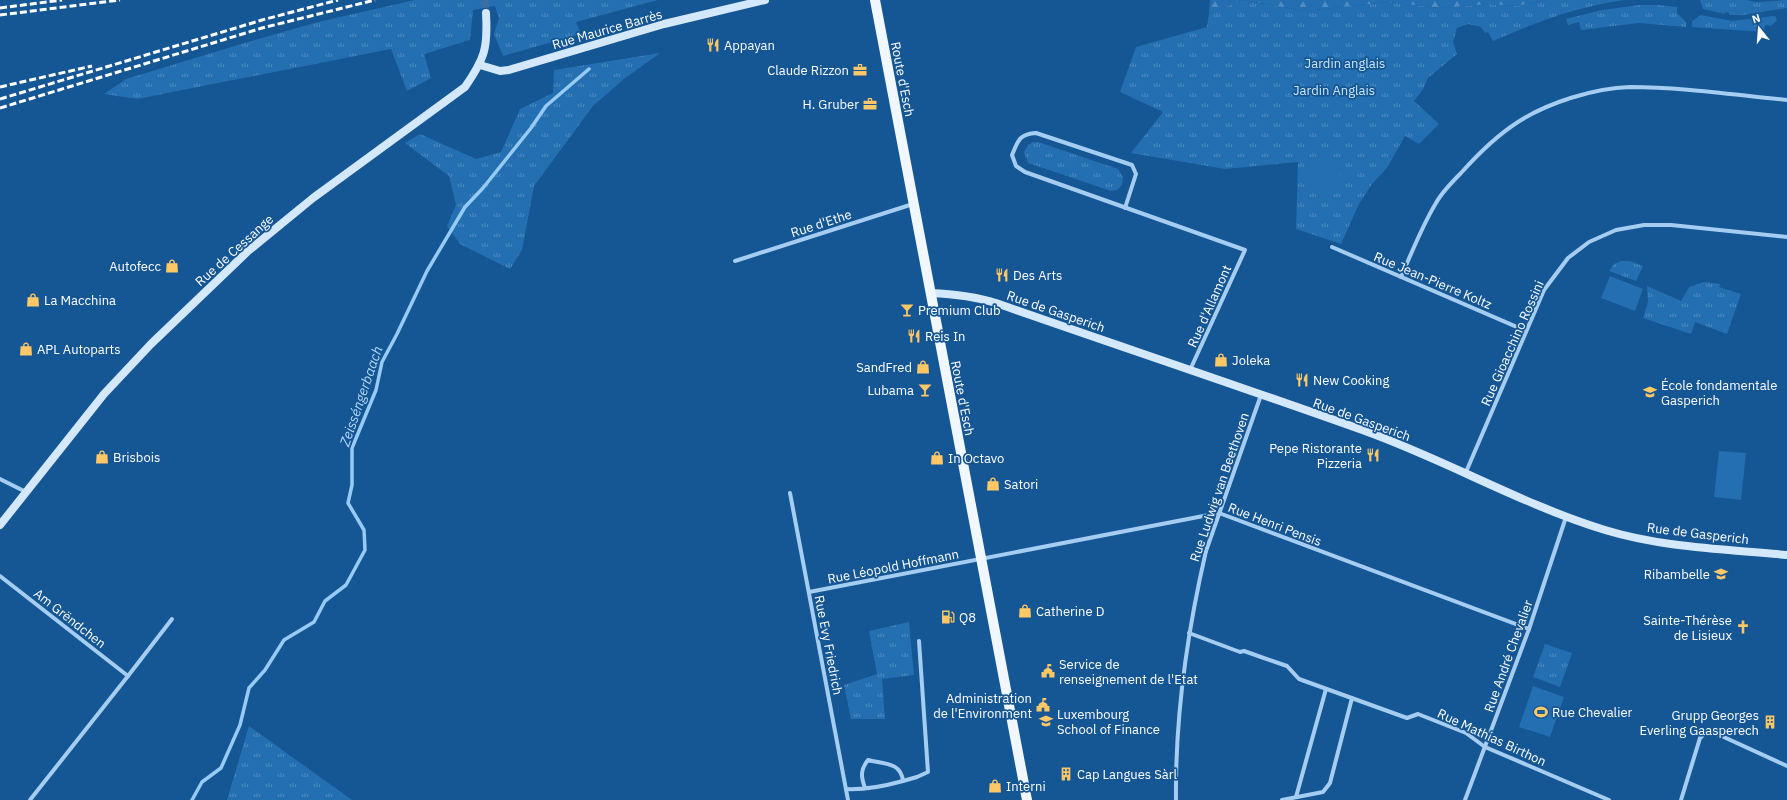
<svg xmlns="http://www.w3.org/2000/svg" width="1787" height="800" font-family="'IBM Plex Sans',sans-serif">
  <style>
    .grass { fill: url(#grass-tufts) }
    .forest { fill: url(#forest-firs) }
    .pitch { fill: #246fb1 }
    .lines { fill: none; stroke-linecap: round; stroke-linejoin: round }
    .stream { stroke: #97caf4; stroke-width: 3.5 }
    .secondary-tunnel { stroke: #386fa4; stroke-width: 8; stroke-dasharray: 8 4; stroke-linecap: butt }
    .street { stroke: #a5cdf1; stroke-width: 4 }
    .secondary { stroke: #d4e8fc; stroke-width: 8 }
    .primary { stroke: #f0f7ff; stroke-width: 10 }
    .rail { stroke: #fff; stroke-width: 3; stroke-dasharray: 7 3; stroke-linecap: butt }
    .labels { text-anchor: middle; stroke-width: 3.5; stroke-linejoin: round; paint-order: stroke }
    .street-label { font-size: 13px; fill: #fff; stroke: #155694 }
    .poi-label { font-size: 13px; fill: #fff; stroke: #155694; text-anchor: start }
    .park-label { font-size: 13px; fill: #cce6fc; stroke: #155694 }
    .water-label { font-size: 14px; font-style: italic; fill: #b1d7f8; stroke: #155694 }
  </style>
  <defs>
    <pattern id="grass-tufts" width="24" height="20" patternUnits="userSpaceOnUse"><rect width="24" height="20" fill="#246fb1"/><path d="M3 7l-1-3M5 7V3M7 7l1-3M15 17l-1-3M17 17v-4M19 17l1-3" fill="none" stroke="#508cc1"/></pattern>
    <pattern id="forest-firs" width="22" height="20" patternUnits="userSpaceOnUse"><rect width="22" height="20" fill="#246fb1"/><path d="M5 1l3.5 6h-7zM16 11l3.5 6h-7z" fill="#508cc1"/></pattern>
  </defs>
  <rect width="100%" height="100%" fill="#155694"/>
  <!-- grass -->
  <g class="grass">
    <polygon points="415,0 658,0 576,22 581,34 503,56 494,34 499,18 495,6 473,10 470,40 424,54 431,78 407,91 391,49 137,99 104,94 126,79 241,44 318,22"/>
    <path d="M1243,0L1305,11L1387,2L1441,8L1489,4L1517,6L1545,0H1625C1579,6 1536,22 1493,41L1488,32L1485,33L1481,27L1468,24L1457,28L1453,42L1457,54L1428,78L1423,89L1414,101L1439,124L1419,144L1405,136L1387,168L1372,184L1359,204L1341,244L1296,229L1298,162L1225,169L1131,153L1163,112L1120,92L1136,47L1207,27L1209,13Z"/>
    <polygon points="1700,0 1747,0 1755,2 1787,0 1787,8 1743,15 1729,15 1729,13 1725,12 1725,14 1703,9"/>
    <polygon points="1640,5 1658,5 1677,7 1677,13 1686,22 1686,27 1639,23 1581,30 1579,22 1568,25 1566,19 1602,10"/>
    <polygon points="1701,15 1732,21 1775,16 1777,20 1771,26 1765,25 1764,32 1692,27 1692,21"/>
    <polygon points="660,53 624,79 593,106 534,186 522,250 510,269 460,244 447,226 456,205 449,176 405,143 420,134 476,159 501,152 520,109 553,93 554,70"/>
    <polygon points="1033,142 1038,142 1118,169 1123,177 1122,185 1117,190 1111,191 1028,163 1024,152 1028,145"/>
    <polygon points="1621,261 1630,261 1643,266 1636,281 1609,271 1614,264"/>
    <polygon points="1704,282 1720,284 1719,287 1741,294 1727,334 1695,322 1691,334 1643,318 1648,302 1647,286 1681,301 1689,287"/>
    <polygon points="909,622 914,675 882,679 885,719 851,719 844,685 877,674 869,631"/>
    <polygon points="1545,644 1572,653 1560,687 1533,677"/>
    <polygon points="249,726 352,800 227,800"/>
  </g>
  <!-- forest -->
  <g class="forest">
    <polygon points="1210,0 1243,0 1209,13"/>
    <polygon points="1244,0 1545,0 1517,6 1489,4 1441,8 1387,2 1305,11"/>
  </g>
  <!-- pitch -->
  <g class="pitch">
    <polygon points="1326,154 1342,178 1316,195 1301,170"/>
    <polygon points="1610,276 1643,289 1635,311 1601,298"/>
    <polygon points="1719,451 1746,453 1741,500 1714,497"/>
    <polygon points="1533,686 1564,697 1550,737 1519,727"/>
  </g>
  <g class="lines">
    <!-- stream -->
    <polyline class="stream" points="192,800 202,782 221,768 240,725 249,688 265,670 284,640 314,622 325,601 346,585 365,550 364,530 348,503 352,485 352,448 376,390 382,362 397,334 427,271 465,207 483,188 531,128 546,106 589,69"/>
    <!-- secondary-tunnel -->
    <polyline class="secondary-tunnel" points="484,0 486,13"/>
    <!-- street -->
    <g class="street">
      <path d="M1125,208L1136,174L1132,165L1036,133C1019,134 1018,141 1012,155L1016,166L1025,172L1245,250L1190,370"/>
      <polyline points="1332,247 1526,331"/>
      <polyline points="735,261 913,204"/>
      <path d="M1401,277C1412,252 1422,226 1436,203C1442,192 1452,182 1461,173C1478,154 1496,136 1518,122C1547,103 1594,88 1630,87C1682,87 1735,95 1787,100"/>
      <polyline points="1466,472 1544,290 1568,258 1589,242 1616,230 1644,225 1671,225 1787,237"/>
      <polyline points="0,479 26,492"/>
      <polyline points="790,493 848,800"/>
      <polyline points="0,576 128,676 30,800"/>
      <polyline points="809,592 1219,513 1529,629"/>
      <polyline points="1189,633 1240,652 1244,651 1287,666 1299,679 1407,718 1418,714 1466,733 1485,747 1609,800"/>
      <polyline points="128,676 172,619"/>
      <polyline points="903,781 917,777 928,772 919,641"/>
      <path d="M846,789C865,790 885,786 903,781C901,762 884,764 868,760C860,770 861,777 865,788"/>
      <polyline points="1296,797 1326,689"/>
      <path d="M1176,800C1175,716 1187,633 1206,551L1261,395"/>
      <polyline points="1282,800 1323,792 1330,783 1352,698"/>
      <polyline points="1465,800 1529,629 1566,517"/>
      <polyline points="1681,800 1700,738 1706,732 1715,733 1787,766"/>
    </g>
    <!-- secondary -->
    <g class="secondary">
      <polyline points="480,65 500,71 509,70 664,24 765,0"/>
      <path d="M930,293C953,294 974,296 996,303C1119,346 1242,387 1365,431C1446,460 1523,505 1605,530C1664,548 1726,549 1787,555"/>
      <path d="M0,525L104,394L151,344L247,252L313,198L465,87C485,58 488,48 486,13"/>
    </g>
    <!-- primary -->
    <polyline class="primary" points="875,0 1027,800"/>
    <!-- rail -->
    <g class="rail">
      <polyline points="0,8 62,0"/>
      <polyline points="0,15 120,0"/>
      <polyline points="0,87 92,66"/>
      <polyline points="0,99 262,20 338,0"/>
      <polyline points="0,108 262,28 375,0"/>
    </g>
  </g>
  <!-- icons -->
  <defs>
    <g id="restaurant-bare" transform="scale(1.08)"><path d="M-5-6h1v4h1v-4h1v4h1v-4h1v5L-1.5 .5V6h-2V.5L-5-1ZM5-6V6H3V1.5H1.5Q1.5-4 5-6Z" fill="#ffc766" stroke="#155694" stroke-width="2.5" paint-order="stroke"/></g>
    <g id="office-bare" transform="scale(1.08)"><path d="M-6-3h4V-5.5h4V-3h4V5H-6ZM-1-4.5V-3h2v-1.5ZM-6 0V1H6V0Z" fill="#ffc766" stroke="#155694" stroke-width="2.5" paint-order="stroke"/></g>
    <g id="shop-bare" transform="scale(1.08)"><path d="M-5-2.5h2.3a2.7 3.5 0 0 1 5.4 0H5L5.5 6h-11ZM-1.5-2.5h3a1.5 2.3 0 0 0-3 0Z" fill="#ffc766" stroke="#155694" stroke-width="2.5" paint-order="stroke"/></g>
    <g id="bar-bare" transform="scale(1.08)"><path d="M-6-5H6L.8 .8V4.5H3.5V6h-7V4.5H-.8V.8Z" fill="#ffc766" stroke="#155694" stroke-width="2.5" paint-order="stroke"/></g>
    <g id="school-bare" transform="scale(1.08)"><path d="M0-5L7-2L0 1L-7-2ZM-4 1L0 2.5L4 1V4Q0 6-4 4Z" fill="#ffc766" stroke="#155694" stroke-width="2.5" paint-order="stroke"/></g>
    <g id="fuel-bare" transform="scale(1.08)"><path d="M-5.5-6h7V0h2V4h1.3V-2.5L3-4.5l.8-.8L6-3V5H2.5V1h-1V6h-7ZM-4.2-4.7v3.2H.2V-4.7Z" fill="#ffc766" stroke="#155694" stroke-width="2.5" paint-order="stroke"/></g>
    <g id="church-bare" transform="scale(1.08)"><path d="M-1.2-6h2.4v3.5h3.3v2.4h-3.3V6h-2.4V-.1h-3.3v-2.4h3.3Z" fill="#ffc766" stroke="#155694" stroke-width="2.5" paint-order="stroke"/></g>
    <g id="civic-bare" transform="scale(1.08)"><path d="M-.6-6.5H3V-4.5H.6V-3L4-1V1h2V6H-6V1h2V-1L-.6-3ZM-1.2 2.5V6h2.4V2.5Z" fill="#ffc766" stroke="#155694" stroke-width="2.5" paint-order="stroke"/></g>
    <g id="stadium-bare" transform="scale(1.08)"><path d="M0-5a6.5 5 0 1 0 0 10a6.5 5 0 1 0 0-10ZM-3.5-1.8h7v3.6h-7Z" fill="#ffc766" stroke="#155694" stroke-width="2.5" paint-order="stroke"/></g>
    <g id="university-bare" transform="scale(1.08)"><path d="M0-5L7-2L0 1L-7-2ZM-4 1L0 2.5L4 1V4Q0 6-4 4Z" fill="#ffc766" stroke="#155694" stroke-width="2.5" paint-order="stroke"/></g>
    <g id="building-bare" transform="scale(1.08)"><path d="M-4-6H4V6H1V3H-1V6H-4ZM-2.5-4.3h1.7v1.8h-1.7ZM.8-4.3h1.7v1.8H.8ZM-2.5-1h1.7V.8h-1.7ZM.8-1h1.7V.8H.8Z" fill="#ffc766" stroke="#155694" stroke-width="2.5" paint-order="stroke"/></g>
  </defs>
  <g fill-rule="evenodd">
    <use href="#restaurant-bare" x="713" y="45"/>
    <use href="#office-bare" x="860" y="70"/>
    <use href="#office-bare" x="870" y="104"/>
    <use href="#shop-bare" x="172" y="266"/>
    <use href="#restaurant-bare" x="1002" y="275"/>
    <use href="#shop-bare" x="33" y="300"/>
    <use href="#bar-bare" x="907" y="310"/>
    <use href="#restaurant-bare" x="914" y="336"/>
    <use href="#shop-bare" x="26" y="349"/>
    <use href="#shop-bare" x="1221" y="360"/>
    <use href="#shop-bare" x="923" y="367"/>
    <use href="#restaurant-bare" x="1302" y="380"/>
    <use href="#bar-bare" x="925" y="390"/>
    <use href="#school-bare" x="1650" y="392"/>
    <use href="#restaurant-bare" x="1373" y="455"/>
    <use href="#shop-bare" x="102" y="457"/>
    <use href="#shop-bare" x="937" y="458"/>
    <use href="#shop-bare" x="993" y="484"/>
    <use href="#school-bare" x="1721" y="574"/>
    <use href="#shop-bare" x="1025" y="611"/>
    <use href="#fuel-bare" x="948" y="617"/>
    <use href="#church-bare" x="1743" y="627"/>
    <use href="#civic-bare" x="1048" y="671"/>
    <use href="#civic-bare" x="1043" y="705"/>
    <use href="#stadium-bare" x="1541" y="712"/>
    <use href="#university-bare" x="1046" y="721"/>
    <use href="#building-bare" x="1770" y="722"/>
    <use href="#building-bare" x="1066" y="774"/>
    <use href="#shop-bare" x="995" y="786"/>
  </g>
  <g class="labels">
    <!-- street labels -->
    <g class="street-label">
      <text transform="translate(607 29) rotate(-16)" y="5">Rue Maurice Barrès</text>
      <text transform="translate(903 79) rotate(79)" y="5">Route d'Esch</text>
      <text transform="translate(821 223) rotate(-18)" y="5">Rue d'Ethe</text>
      <text transform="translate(234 250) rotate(-42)" y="5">Rue de Cessange</text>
      <text transform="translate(1433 280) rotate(23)" y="5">Rue Jean-Pierre Koltz</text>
      <text transform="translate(1209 306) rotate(-66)" y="5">Rue d'Allamont</text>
      <text transform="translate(1056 311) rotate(19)" y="5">Rue de Gasperich</text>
      <text transform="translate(1512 343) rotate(-66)" y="5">Rue Gioacchino Rossini</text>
      <text transform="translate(963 398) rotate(79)" y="5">Route d'Esch</text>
      <text transform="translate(1362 419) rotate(20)" y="5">Rue de Gasperich</text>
      <text transform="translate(1219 487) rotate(-71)" y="5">Rue Ludwig van Beethoven</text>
      <text transform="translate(1275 524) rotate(21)" y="5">Rue Henri Pensis</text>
      <text transform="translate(1698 533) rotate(7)" y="5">Rue de Gasperich</text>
      <text transform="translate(893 566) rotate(-11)" y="5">Rue Léopold Hoffmann</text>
      <text transform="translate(70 618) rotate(38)" y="5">Am Grëndchen</text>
      <text transform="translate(829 645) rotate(79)" y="5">Rue Evy Friedrich</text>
      <text transform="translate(1508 656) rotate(-70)" y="5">Rue André Chevalier</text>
      <text transform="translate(1492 737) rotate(25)" y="5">Rue Mathias Birthon</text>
    </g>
    <!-- poi labels -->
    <g class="poi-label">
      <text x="724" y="50">Appayan</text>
      <text x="849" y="75" text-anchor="end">Claude Rizzon</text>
      <text x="859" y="109" text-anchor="end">H. Gruber</text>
      <text x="161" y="271" text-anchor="end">Autofecc</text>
      <text x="1013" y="280">Des Arts</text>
      <text x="44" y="305">La Macchina</text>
      <text x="918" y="315">Premium Club</text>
      <text x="925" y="341">Reis In</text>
      <text x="37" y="354">APL Autoparts</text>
      <text x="1232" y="365">Joleka</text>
      <text x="912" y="372" text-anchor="end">SandFred</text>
      <text x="1313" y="385">New Cooking</text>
      <text x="1661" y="390">École fondamentale<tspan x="1661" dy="15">Gasperich</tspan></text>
      <text x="914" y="395" text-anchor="end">Lubama</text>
      <text x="1362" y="453" text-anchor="end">Pepe Ristorante<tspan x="1362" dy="15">Pizzeria</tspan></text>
      <text x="113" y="462">Brisbois</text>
      <text x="948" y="463">In Octavo</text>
      <text x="1004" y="489">Satori</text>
      <text x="1710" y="579" text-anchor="end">Ribambelle</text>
      <text x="1036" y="616">Catherine D</text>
      <text x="959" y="622">Q8</text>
      <text x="1732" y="625" text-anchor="end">Sainte-Thérèse<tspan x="1732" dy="15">de Lisieux</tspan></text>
      <text x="1059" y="669">Service de<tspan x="1059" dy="15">renseignement de l'Etat</tspan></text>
      <text x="1032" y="703" text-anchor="end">Administration<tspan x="1032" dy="15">de l'Environment</tspan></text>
      <text x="1552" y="717">Rue Chevalier</text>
      <text x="1057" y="719">Luxembourg<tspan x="1057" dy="15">School of Finance</tspan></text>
      <text x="1759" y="720" text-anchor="end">Grupp Georges<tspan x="1759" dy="15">Everling Gaasperech</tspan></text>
      <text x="1077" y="779">Cap Langues Sàrl</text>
      <text x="1006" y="791">Interni</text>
    </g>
    <!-- park labels -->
    <g class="park-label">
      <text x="1345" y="68">Jardin anglais</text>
      <text x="1334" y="95">Jardin Anglais</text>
    </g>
    <!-- water labels -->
    <g class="water-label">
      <text transform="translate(361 396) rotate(-71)" y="5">Zeisséngerbaach</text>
    </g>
  </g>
  <!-- north arrow -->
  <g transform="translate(1759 28) rotate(343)" stroke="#155694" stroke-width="3" paint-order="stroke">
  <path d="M0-3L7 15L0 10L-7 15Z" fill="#ffffff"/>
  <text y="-6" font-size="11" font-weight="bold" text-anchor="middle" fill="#ffffff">N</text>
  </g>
</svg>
